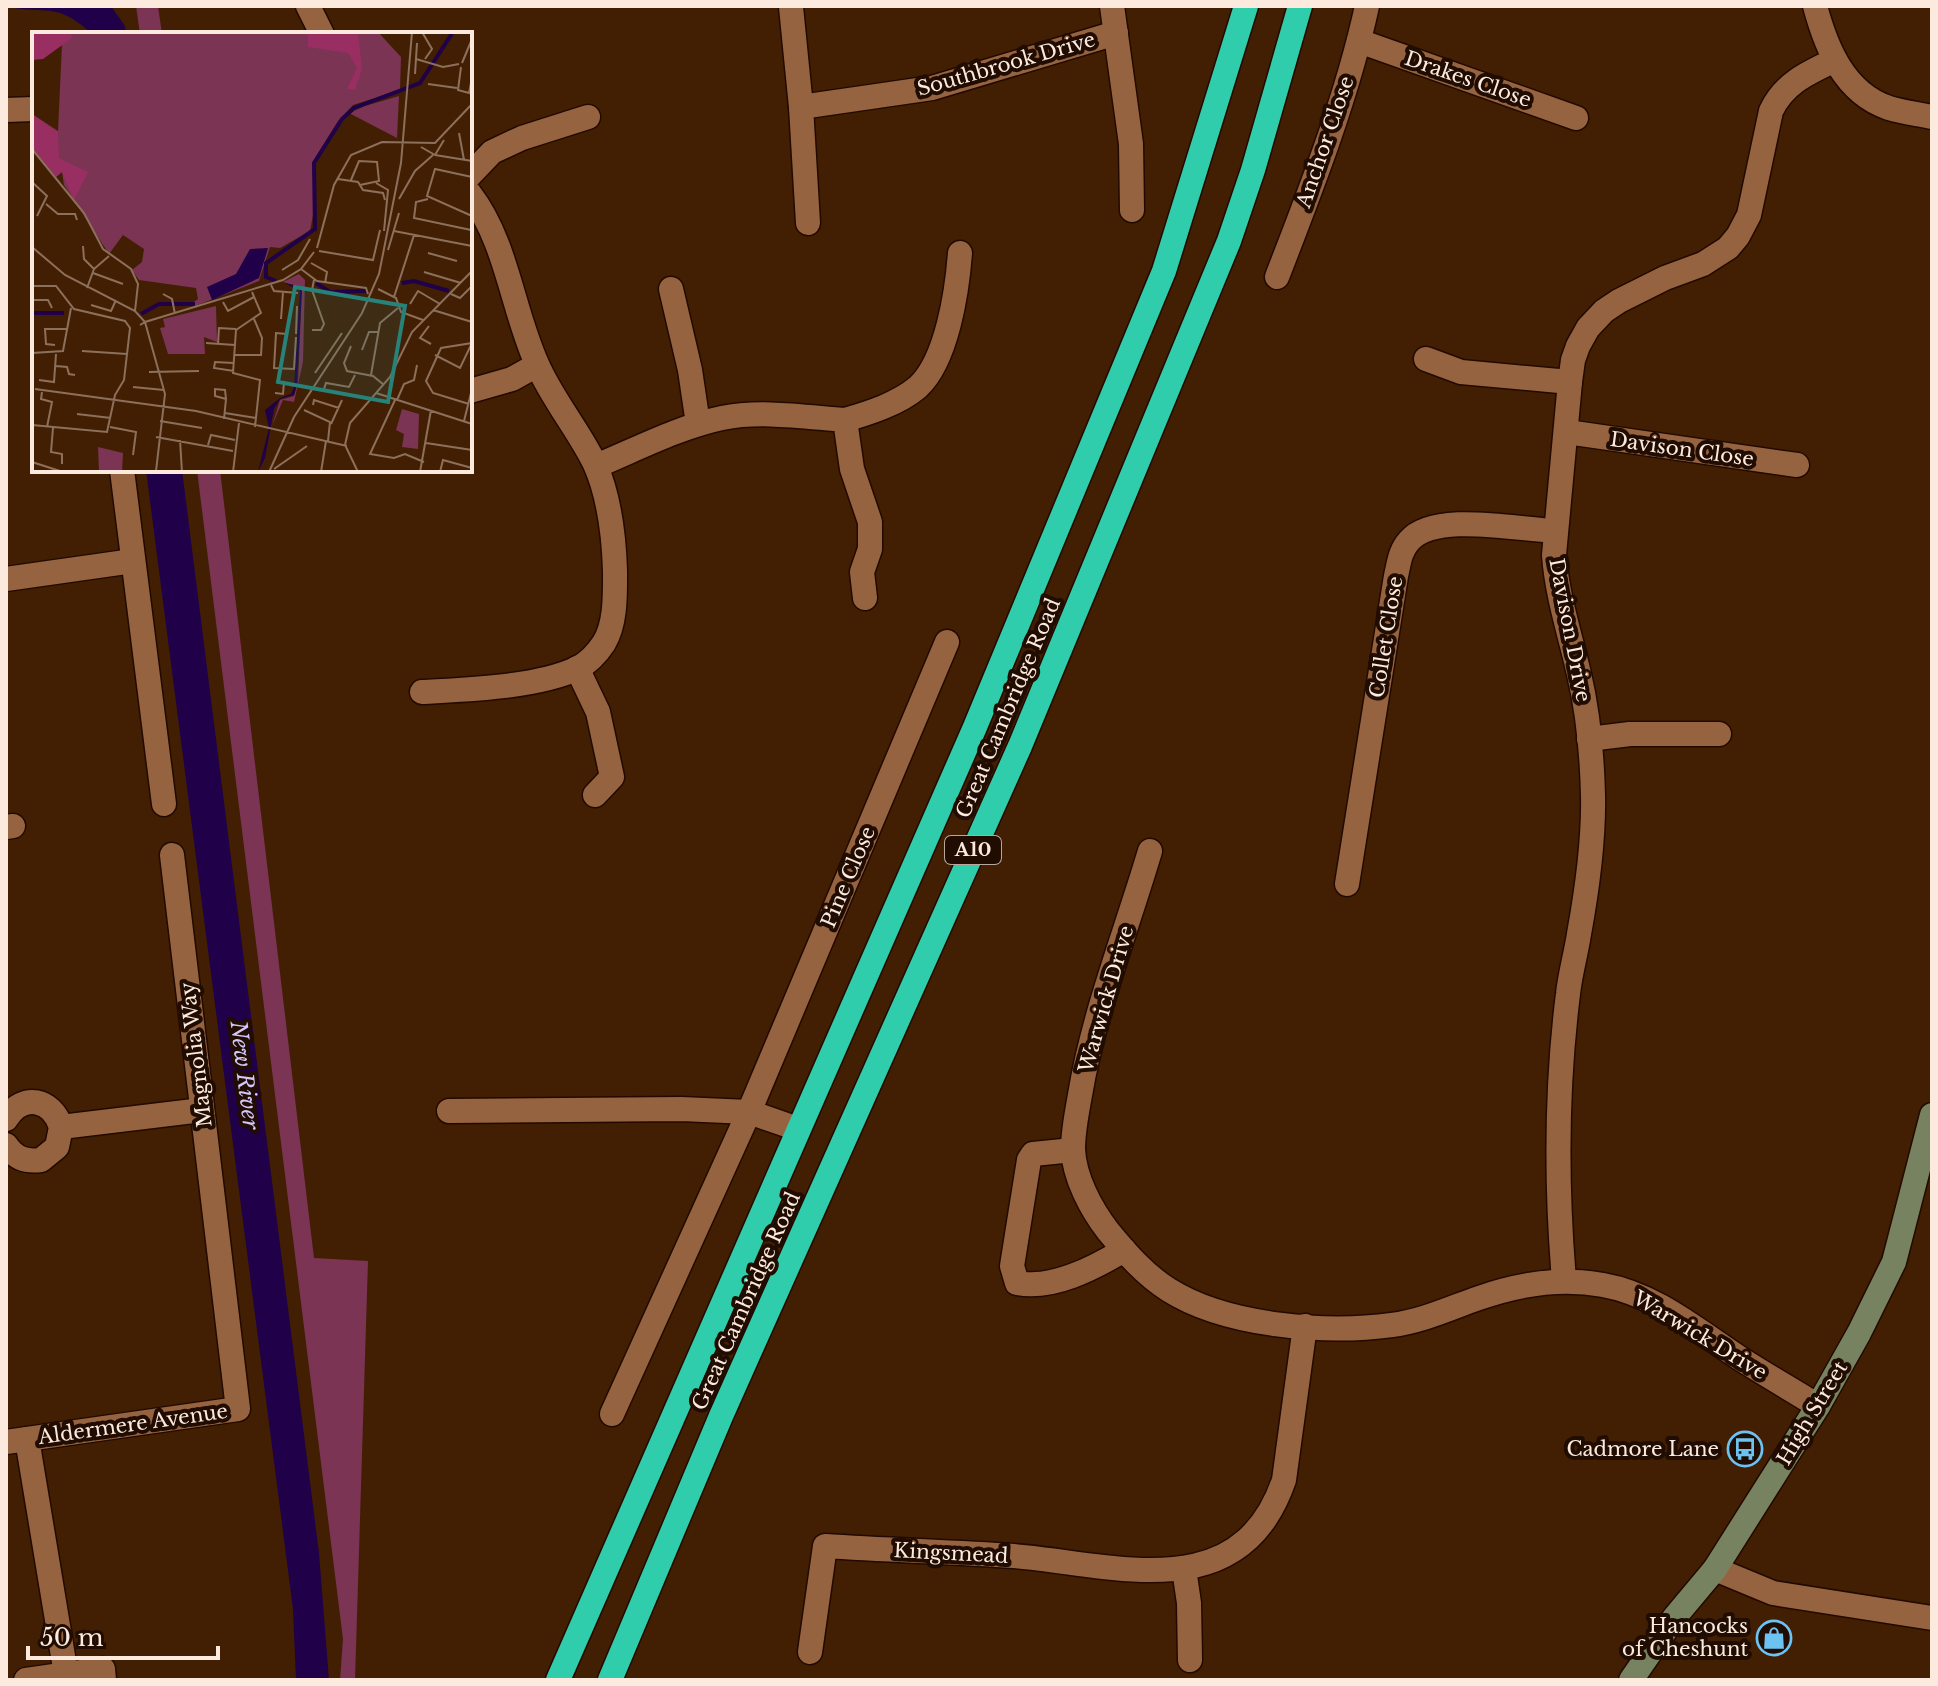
<svg xmlns="http://www.w3.org/2000/svg" width="1938" height="1686" font-family="'Libre Baskerville',serif">
  <style>
    .green { fill: #7b3453 }
    .water { fill: #200049 }
    .lines { fill: none; stroke-linecap: round; stroke-linejoin: round }
    .street-casing { stroke: #220a00; stroke-width: 27 }
    .secondary-casing { stroke: #220a00; stroke-width: 27 }
    .highway-casing { stroke: #220a00; stroke-width: 27 }
    .street { stroke: #966340; stroke-width: 24 }
    .secondary { stroke: #778360; stroke-width: 24 }
    .highway { stroke: #30cdac; stroke-width: 24 }
    .labels { text-anchor: middle; stroke-width: 8; stroke-linejoin: round; paint-order: stroke }
    .shield { fill: #200c01; stroke: #baa79c; stroke-width: 2 }
    .shield-label { font-size: 18px; font-weight: bold; fill: #fceadf }
    .street-label { font-size: 20px; fill: #fceadf; stroke: #200c01 }
    .poi-label { font-size: 20px; fill: #fceadf; stroke: #200c01; text-anchor: end }
    .water-label { font-size: 22px; font-style: italic; fill: #d2c6fa; stroke: #200c01 }
    .inset-river { fill: none; stroke: #200049; stroke-width: 4 }
    .inset-road { fill: none; stroke: #8c705b; stroke-width: 2 }
    .view { fill: #278279; fill-opacity: 0.15; stroke: #278279; stroke-width: 4 }
    .inset-edge { fill: none; stroke: #fceadf; stroke-width: 4 }
  </style>
  <rect width="100%" height="100%" fill="#421f03"/>
  <!-- green -->
  <g class="green">
    <polygon points="136,6 158,6 162,34 140,34"/>
    <polygon points="197,470 220,470 314,1258 368,1261 355,1680 340,1680 343,1639"/>
  </g>
  <!-- water -->
  <g class="water">
    <path d="M6,6H111L125,26L126,34H92C56,0 45,16 6,6Z"/>
    <polygon points="146,470 182,470 319,1553 329,1680 296,1680 293,1609"/>
  </g>
  <g class="lines">
    <!-- street casing -->
    <g class="street-casing">
      <g id="street">
        <polyline points="308,6 322,34"/>
        <polyline points="1112,6 1131,144 1132,210"/>
        <path d="M1815,6C1826,47 1844,93 1889,108C1902,112 1918,114 1932,117"/>
        <polyline points="791,7 801,107 808,223"/>
        <polyline points="1359,41 1576,118"/>
        <polyline points="801,107 932,88 1116,33"/>
        <polyline points="6,110 34,109"/>
        <polyline points="470,175 492,152 522,138 588,117"/>
        <path d="M1277,277C1311,189 1347,98 1367,6"/>
        <polyline points="671,289 690,370 698,424"/>
        <polyline points="1426,359 1461,372 1570,382"/>
        <polyline points="470,391 512,379 537,365"/>
        <path d="M845,420C869,413 898,404 918,387C947,360 957,292 960,253"/>
        <polyline points="1567,432 1797,465"/>
        <path d="M596,466C637,449 679,427 722,418C761,410 805,417 845,420L852,469L870,522V549L862,572L865,598"/>
        <polyline points="122,470 164,804"/>
        <polyline points="6,579 133,561"/>
        <polyline points="577,668 598,712 612,777 595,795"/>
        <path d="M422,692C466,690 539,687 578,668C588,663 598,652 604,643C616,623 615,594 615,571C614,537 609,496 595,464C578,429 552,399 537,364C512,309 507,242 470,194"/>
        <polyline points="1589,739 1630,734 1719,734"/>
        <polyline points="6,827 13,826"/>
        <path d="M1150,851C1126,932 1094,1011 1080,1095C1077,1112 1073,1131 1073,1149C1074,1177 1091,1209 1108,1231C1126,1253 1145,1275 1169,1290C1226,1326 1326,1334 1392,1325C1423,1321 1450,1308 1479,1298C1519,1284 1561,1277 1603,1285C1655,1294 1698,1331 1741,1359C1766,1375 1792,1390 1818,1406"/>
        <path d="M1347,884L1396,576C1399,563 1400,551 1409,541C1435,511 1518,530 1556,531"/>
        <polyline points="449,1111 681,1109 749,1112 798,1129"/>
        <path d="M6,1119C23,1092 52,1099 61,1127L57,1147L41,1160C25,1162 15,1158 6,1145"/>
        <polyline points="61,1127 202,1110"/>
        <path d="M1073,1150L1033,1154L1029,1160L1012,1266L1017,1283C1052,1290 1094,1268 1124,1250"/>
        <path d="M1564,1280C1556,1185 1556,1089 1568,994C1570,974 1576,954 1579,934C1587,890 1594,840 1593,795C1592,755 1588,712 1579,674C1570,634 1557,596 1554,555L1570,382L1573,360L1578,346L1588,328L1604,311L1619,301L1665,278L1703,264L1728,248L1738,236L1749,215L1771,111C1784,83 1808,73 1835,60"/>
        <polyline points="612,1414 749,1112 947,642"/>
        <polyline points="27,1439 66,1674"/>
        <polyline points="6,1442 238,1409 172,855"/>
        <polyline points="1184,1569 1189,1603 1190,1660"/>
        <polyline points="1715,1569 1773,1593 1932,1618"/>
        <path d="M810,1652L825,1546C888,1550 951,1552 1014,1556C1114,1564 1240,1609 1284,1480L1305,1326"/>
        <polyline points="26,1680 103,1669 104,1680"/>
      </g>
    </g>
    <!-- secondary casing -->
    <g class="secondary-casing">
      <polyline id="secondary" points="1631,1680 1674,1618 1715,1569 1818,1406 1859,1333 1894,1262 1932,1115"/>
    </g>
    <!-- highway casing -->
    <g class="highway-casing">
      <g id="highway">
        <polyline points="558,1680 975,727 1164,271 1246,6"/>
        <polyline points="610,1680 721,1416 1020,746 1229,241 1253,170 1300,6"/>
      </g>
    </g>
    <!-- street -->
    <use href="#street" class="street"/>
    <!-- secondary -->
    <use href="#secondary" class="secondary"/>
    <!-- highway -->
    <use href="#highway" class="highway"/>
  </g>
  <!-- icons -->
  <defs>
    <g id="bus-ring" transform="scale(1.8)"><circle r="9.5" fill="#200c01" stroke="#6cc3f2" stroke-width="1.5"/><path d="M-5-6H5V4H4V6H2V4H-2V6H-4V4H-5ZM-3.5-4V0h7V-4ZM-3.5 1.2v1.5H-2V1.2ZM2 1.2v1.5H3.5V1.2Z" fill="#6cc3f2"/></g>
    <g id="shop-ring" transform="scale(1.8)"><circle r="9.5" fill="#200c01" stroke="#6cc3f2" stroke-width="1.5"/><path d="M-5-2.5h2.3a2.7 3.5 0 0 1 5.4 0H5L5.5 6h-11ZM-1.5-2.5h3a1.5 2.3 0 0 0-3 0Z" fill="#6cc3f2"/></g>
  </defs>
  <g fill-rule="evenodd">
    <use href="#bus-ring" x="1745" y="1449"/>
    <use href="#shop-ring" x="1774" y="1638"/>
  </g>
  <g class="labels">
    <!-- shield labels -->
    <rect class="shield" x="945" y="836" width="56" height="28" rx="6"/>
    <g class="shield-label">
      <text x="973" y="856">A10</text>
    </g>
    <!-- street labels -->
    <g class="street-label">
      <text transform="translate(1006 64) rotate(-16)" y="7">Southbrook Drive</text>
      <text transform="translate(1468 79) rotate(19)" y="7">Drakes Close</text>
      <text transform="translate(1325 142) rotate(-71)" y="7">Anchor Close</text>
      <text transform="translate(1682 449) rotate(8)" y="7">Davison Close</text>
      <text transform="translate(1570 630) rotate(79)" y="7">Davison Drive</text>
      <text transform="translate(1386 637) rotate(-81)" y="7">Collet Close</text>
      <text transform="translate(1008 708) rotate(-67)" y="7">Great Cambridge Road</text>
      <text transform="translate(848 877) rotate(-67)" y="7">Pine Close</text>
      <text transform="translate(1106 999) rotate(-74)" y="7">Warwick Drive</text>
      <text transform="translate(196 1055) rotate(-97)" y="7">Magnolia Way</text>
      <text transform="translate(746 1301) rotate(-66)" y="7">Great Cambridge Road</text>
      <text transform="translate(1700 1335) rotate(31)" y="7">Warwick Drive</text>
      <text transform="translate(1812 1413) rotate(-59)" y="7">High Street</text>
      <text transform="translate(133 1424) rotate(-8)" y="7">Aldermere Avenue</text>
      <text transform="translate(951 1553) rotate(3)" y="7">Kingsmead</text>
    </g>
    <!-- poi labels -->
    <g class="poi-label">
      <text x="1719" y="1456">Cadmore Lane</text>
      <text x="1748" y="1633">Hancocks<tspan x="1748" dy="23">of Cheshunt</tspan></text>
    </g>
    <!-- water labels -->
    <g class="water-label">
      <text transform="translate(245 1075) rotate(83)" y="8">New River</text>
    </g>
  </g>
  <!-- overview -->
  <g transform="translate(32 32)">
    <rect width="440" height="440" fill="#421f03"/>
    <path d="M39,0H346L369,25L368,58L321,73L306,89L280,131L284,167L278,199L248,216L238,215L227,249L163,274L159,272L166,267L164,256L107,248L100,238L110,230L112,217L91,203L77,222L32,153L30,140L24,145L0,82L26,99L30,12ZM367,64L365,106L317,81L333,74ZM267,242L273,248L271,330L262,370L251,368L240,394L248,368L262,364L266,351L270,256L251,250ZM184,274L185,310L172,305L173,322H136L128,296L133,295L131,287ZM370,377L387,382L386,417L370,415L372,402L364,398ZM66,415L91,421L90,440H67Z" fill="#7b3453"/>
    <path d="M0,0H39L40,6L11,27L0,28ZM264,0H326L330,37L323,58L315,57L325,36L316,21L276,15V3ZM0,82L26,100L27,126L56,140L42,168L30,140L24,145L0,116Z" fill="#982e61"/>
    <path d="M236,216L227,246L180,268L175,255L204,242L218,217ZM252,251L267,254L270,257L265,352L262,363L248,367L242,377L233,426L226,440L237,396L233,378L248,366L259,362L262,355L268,258Z" fill="#200049"/>
    <path class="inset-river" d="M244,249L234,245V231L283,197L282,131L310,87L322,76L388,51L421,0M284,251L298,260L334,259M370,251L382,249L417,259M0,281H32M109,282L127,272H163"/>
    <path class="inset-road" d="M390,0L400,17L393,27M384,27L411,35L427,32M430,31L440,7M429,35L426,58L437,61L439,51M383,42L385,11M396,52L425,56M427,101L432,128M389,115L403,123L412,108M0,117L52,181L71,217L99,237L106,252L103,279M403,123L440,129M440,145L403,137L395,164L440,184M306,147L326,150L331,158L351,161L353,168M319,148L327,129L345,130L347,149L328,153M0,150L15,164L5,184M344,151L356,158L352,199M367,167L383,139L401,123M396,167L384,170L382,186L439,198M14,172L26,182H43L45,188M362,199L440,214M51,214L52,227L62,237M0,215L33,243L103,279L113,290L108,293M285,216L302,153L319,123L350,110L403,111L440,72M356,218L367,181M287,219L341,228L348,198M396,221L425,229M279,231L295,240L293,251M269,237L285,249L334,256L336,262M250,238L266,228L278,207M392,240L429,251M61,241L91,252M239,253L242,259L266,261M0,254H24L42,277L93,289L98,296L92,348L83,363L75,400L0,393M55,256L62,237L77,224M346,257L364,266L369,280L391,288M220,260L229,281L204,298L201,341L228,348L223,395M131,262L140,267L143,282M419,262L428,266L440,254M362,265L382,203M0,268H16L20,276M191,270L196,279L222,265M378,272L386,259L408,272M59,273L79,279L84,268M401,278L440,290M249,287L251,260M397,294L388,306L399,312M280,298H289L292,292L280,258L282,248M255,302L244,301L242,336L262,337L264,305M264,302L265,274M174,311L203,313M186,312L187,296L204,297M23,313L14,312L13,297H35M319,314L312,331L315,339L341,344L352,353M330,318L337,300H346M50,319L95,322M0,321L31,319L39,276M203,323H229L230,306L222,287M403,323L428,336L440,311M24,334L35,335L37,342L43,343M202,339L182,336L183,330L202,331M117,340L167,339M283,341L310,301M339,343L348,291L366,276M7,348L22,350L24,322M101,355L132,358M3,357L164,379L315,414M292,357L294,351L317,355L323,343M10,360L9,367L20,370L15,395M243,361L251,362L252,350H245M344,361L440,392M363,368L338,422L362,426L373,422L392,430M365,368L372,352L382,348L385,333M437,372L401,361L394,349L409,316L440,311M281,373L282,368L307,376M272,378L298,390L296,409M193,381L224,386M45,382L79,386M192,387L194,367L183,364V357L193,358L194,367M128,389L170,396M432,389L440,357M299,392L310,368M78,395L104,400L101,423M21,396L19,420L30,422V432M124,405L201,419M148,408L150,440M394,411L440,418M176,413L179,403L203,408M0,430L31,440M242,437L275,414M111,440L124,439L133,362L113,290L251,248L269,237L282,220M201,440L207,391M237,440L262,385L330,281L347,242L369,131L380,0M289,440L294,409M326,440L313,413L318,391L358,345L380,300L440,239M388,440L399,378M408,440L411,428L440,436"/>
    <path class="view" d="M263,255L373,274L356,370L246,350Z"/>
    <rect width="440" height="440" class="inset-edge"/>
  </g>
  <!-- border -->
  <rect width="1938" height="1686" fill="none" stroke="#fceadf" stroke-width="16"/>
  <!-- scale -->
  <path d="M28 1646v12h190v-12" fill="none" stroke="#fceadf" stroke-width="4"/>
  <text x="40" y="1646" font-size="24" fill="#fceadf" stroke="#200c01" stroke-width="6" paint-order="stroke">50 m</text>
</svg>
